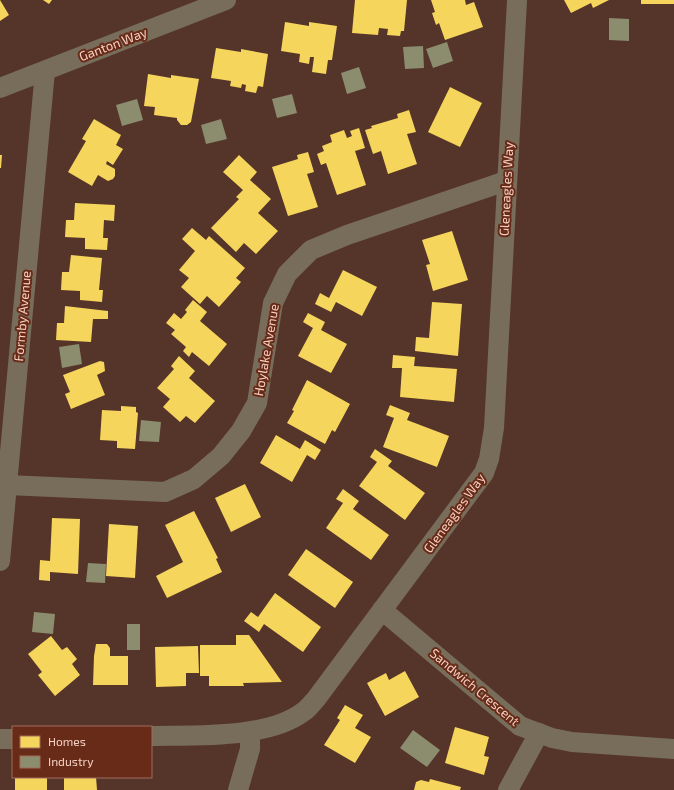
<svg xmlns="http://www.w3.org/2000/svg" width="674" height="790" font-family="'Exo 2',sans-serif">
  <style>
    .homes { fill: #f6d55c }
    .industry { fill: #8c8c6e }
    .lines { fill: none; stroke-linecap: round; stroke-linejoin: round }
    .minor { stroke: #786d5a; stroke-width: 20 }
    .labels { text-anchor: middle; stroke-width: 4; stroke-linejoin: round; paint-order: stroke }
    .street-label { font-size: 13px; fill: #f6d0c4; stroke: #672b18 }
  </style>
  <rect width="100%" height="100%" fill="#55342a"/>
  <!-- homes -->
  <g class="homes">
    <polygon points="0,0 9,15 0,21"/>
    <polygon points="43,0 52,0 49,4"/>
    <polygon points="355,0 407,0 404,31 401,31 400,36 387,35 388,29 379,28 378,35 352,33"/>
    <polygon points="431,0 465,0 466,5 474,2 483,27 445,40 439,23 436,25 432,13 435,12"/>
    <polygon points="564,0 609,0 593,8 591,3 571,13"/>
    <rect x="641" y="0" width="33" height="4"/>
    <polygon points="285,22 309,26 309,22 337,26 332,60 328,60 326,74 312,72 314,57 310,57 309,64 299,62 300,54 281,51"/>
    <polygon points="216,48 241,52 241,49 268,54 263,87 258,86 256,93 245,91 246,85 242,84 241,88 230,86 231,81 211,78"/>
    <polygon points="148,74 171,78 171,75 199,79 191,122 187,125 181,125 177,120 177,118 154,115 155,107 144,106"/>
    <polygon points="450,87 482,103 460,147 428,132"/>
    <polygon points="409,110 416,132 407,134 417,164 388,174 381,151 373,154 365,130 372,128 371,126 398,118 397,114"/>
    <polygon points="94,119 121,135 116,145 123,149 113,165 107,161 106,164 115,169 115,176 113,179 108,181 98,175 92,186 68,172 86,141 82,139"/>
    <polygon points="359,128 365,148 355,151 366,185 337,195 326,163 321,165 317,154 324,151 322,146 332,142 330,135 344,130 347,138 352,136 350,131"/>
    <polygon points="308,152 314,172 307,174 318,207 288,216 272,167 298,159 297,155"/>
    <polygon points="0,155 2,155 1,168 0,168"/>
    <polygon points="239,155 257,172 250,180 271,199 258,213 278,231 256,254 244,243 236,252 211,228 239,199 236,197 243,190 223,172"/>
    <polygon points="75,203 115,205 114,221 104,220 103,238 108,238 107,250 85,249 85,238 65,237 66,220 74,220"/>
    <polygon points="192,228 206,240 209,236 245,268 236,278 241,282 219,307 207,296 200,304 181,287 189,278 179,270 195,251 182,239"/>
    <polygon points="452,231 468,280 433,291 426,265 430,264 422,240"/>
    <polygon points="71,255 102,258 99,290 103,290 102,302 80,300 80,291 61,290 62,272 69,272"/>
    <polygon points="343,270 377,287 362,316 336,302 331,312 315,304 320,293 329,298"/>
    <polygon points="193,300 207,312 200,321 227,344 209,366 192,352 189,357 183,351 186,347 171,334 175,330 166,323 174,313 181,319 187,312 185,310"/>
    <polygon points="432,302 462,304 458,356 415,351 416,337 429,338"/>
    <polygon points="65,306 108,311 108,319 93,319 91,342 56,340 57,323 64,323"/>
    <polygon points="308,313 325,322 321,330 347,344 331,373 298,356 313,328 303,322"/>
    <polygon points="393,355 415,357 414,366 457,369 454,402 400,397 402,368 392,368"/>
    <polygon points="179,356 195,371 189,378 215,401 195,423 186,416 180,422 163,407 170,399 157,388 174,369 171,366"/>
    <polygon points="100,361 104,362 105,371 97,375 105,395 71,409 65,394 70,392 63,375"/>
    <polygon points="307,380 350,404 335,432 332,430 325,444 287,423 294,411 292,410"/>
    <polygon points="390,405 410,413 407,420 449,436 437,467 383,447 394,418 386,415"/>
    <polygon points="121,406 136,407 136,412 138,413 135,449 117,448 117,441 100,440 102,410 121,411"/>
    <polygon points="276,435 300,449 305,440 321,450 315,460 307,455 292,482 260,463"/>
    <polygon points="375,449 392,461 388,466 425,493 405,520 359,486 377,462 370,457"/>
    <polygon points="245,484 261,517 231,532 215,498"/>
    <polygon points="343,489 359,501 353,509 389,535 371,560 326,528 343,503 336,499"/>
    <polygon points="194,511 218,558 216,559 222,572 167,598 156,576 183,562 165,525"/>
    <polygon points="52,518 80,519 78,574 50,572 50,581 39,580 40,560 50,561"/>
    <polygon points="109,524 138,526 135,578 106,576"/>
    <polygon points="306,549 353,582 335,608 288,575"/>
    <polygon points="275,593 321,627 303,652 264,624 259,632 244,621 251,612 258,617"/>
    <polygon points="236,635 249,635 282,682 243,683 244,686 209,686 209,676 200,676 200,645 236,645"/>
    <polygon points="51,636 62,650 67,647 77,659 72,664 80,675 55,696 38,675 42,672 28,654"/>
    <polygon points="96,644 107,644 110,648 110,656 128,656 128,685 93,685 94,656"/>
    <polygon points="198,646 199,673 186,673 186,686 156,687 155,647"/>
    <polygon points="405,671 419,697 385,716 367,683 386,673 389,680"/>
    <polygon points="345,705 363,715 355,728 371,737 355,763 324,745 340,720 337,718"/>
    <polygon points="455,727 489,737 484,756 489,757 484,775 445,763"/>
    <rect x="15" y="777" width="32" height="13"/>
    <polygon points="64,777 96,777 97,790 64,790"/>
    <polygon points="430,779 461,787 460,790 414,790 416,782 421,780 429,782"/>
  </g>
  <!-- industry -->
  <g class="industry">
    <polygon points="609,18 629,19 629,41 609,40"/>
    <polygon points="447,42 453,61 433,68 426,49"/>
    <polygon points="423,46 424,68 405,69 403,47"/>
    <polygon points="359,67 366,88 347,94 341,73"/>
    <polygon points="292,94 297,113 277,118 272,99"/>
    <polygon points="137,99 143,120 122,126 116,105"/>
    <polygon points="221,119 227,139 206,144 201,125"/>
    <polygon points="79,344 82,364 62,368 59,347"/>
    <polygon points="141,420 161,422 159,442 139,441"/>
    <polygon points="88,563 106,564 105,583 86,582"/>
    <polygon points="34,612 55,614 53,634 32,632"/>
    <rect x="127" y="624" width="13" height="26"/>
    <polygon points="413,730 440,750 427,767 400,748"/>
  </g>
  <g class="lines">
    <!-- minor -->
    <g class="minor">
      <polyline points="0,88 226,0"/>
      <polyline points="7,485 165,492 194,479 221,456 241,431 257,403 273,303 287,274 311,250 347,235 506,181"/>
      <polyline points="0,561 45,71"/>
      <polyline points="382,610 520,726 552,738 572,742 674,749"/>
      <path d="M151,736C195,735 267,739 303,712C308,709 312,703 316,699L484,473L489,459L494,428L517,0"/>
      <polyline points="0,739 13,739"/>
      <polyline points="238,790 250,749 250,732"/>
      <polyline points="508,790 539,733"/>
    </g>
  </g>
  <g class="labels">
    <!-- street labels -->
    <g class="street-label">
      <text transform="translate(113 44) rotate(-21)" y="5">Ganton Way</text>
      <text transform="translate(506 189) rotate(-87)" y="5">Gleneagles Way</text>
      <text transform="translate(22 316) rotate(-85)" y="5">Formby Avenue</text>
      <text transform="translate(266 350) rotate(-80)" y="5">Hoylake Avenue</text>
      <text transform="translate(454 513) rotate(-54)" y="5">Gleneagles Way</text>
      <text transform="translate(475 687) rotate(40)" y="5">Sandwich Crescent</text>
    </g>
  </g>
  <!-- legend -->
  <rect x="12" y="726" width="140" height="52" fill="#672b18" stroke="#a06d5d"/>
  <rect x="20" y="736" width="20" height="12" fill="#f6d55c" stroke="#a06d5d"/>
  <text x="48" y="746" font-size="12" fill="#f6d0c4">Homes</text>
  <rect x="20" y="756" width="20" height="12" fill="#8c8c6e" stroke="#a06d5d"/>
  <text x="48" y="766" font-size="12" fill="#f6d0c4">Industry</text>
</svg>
